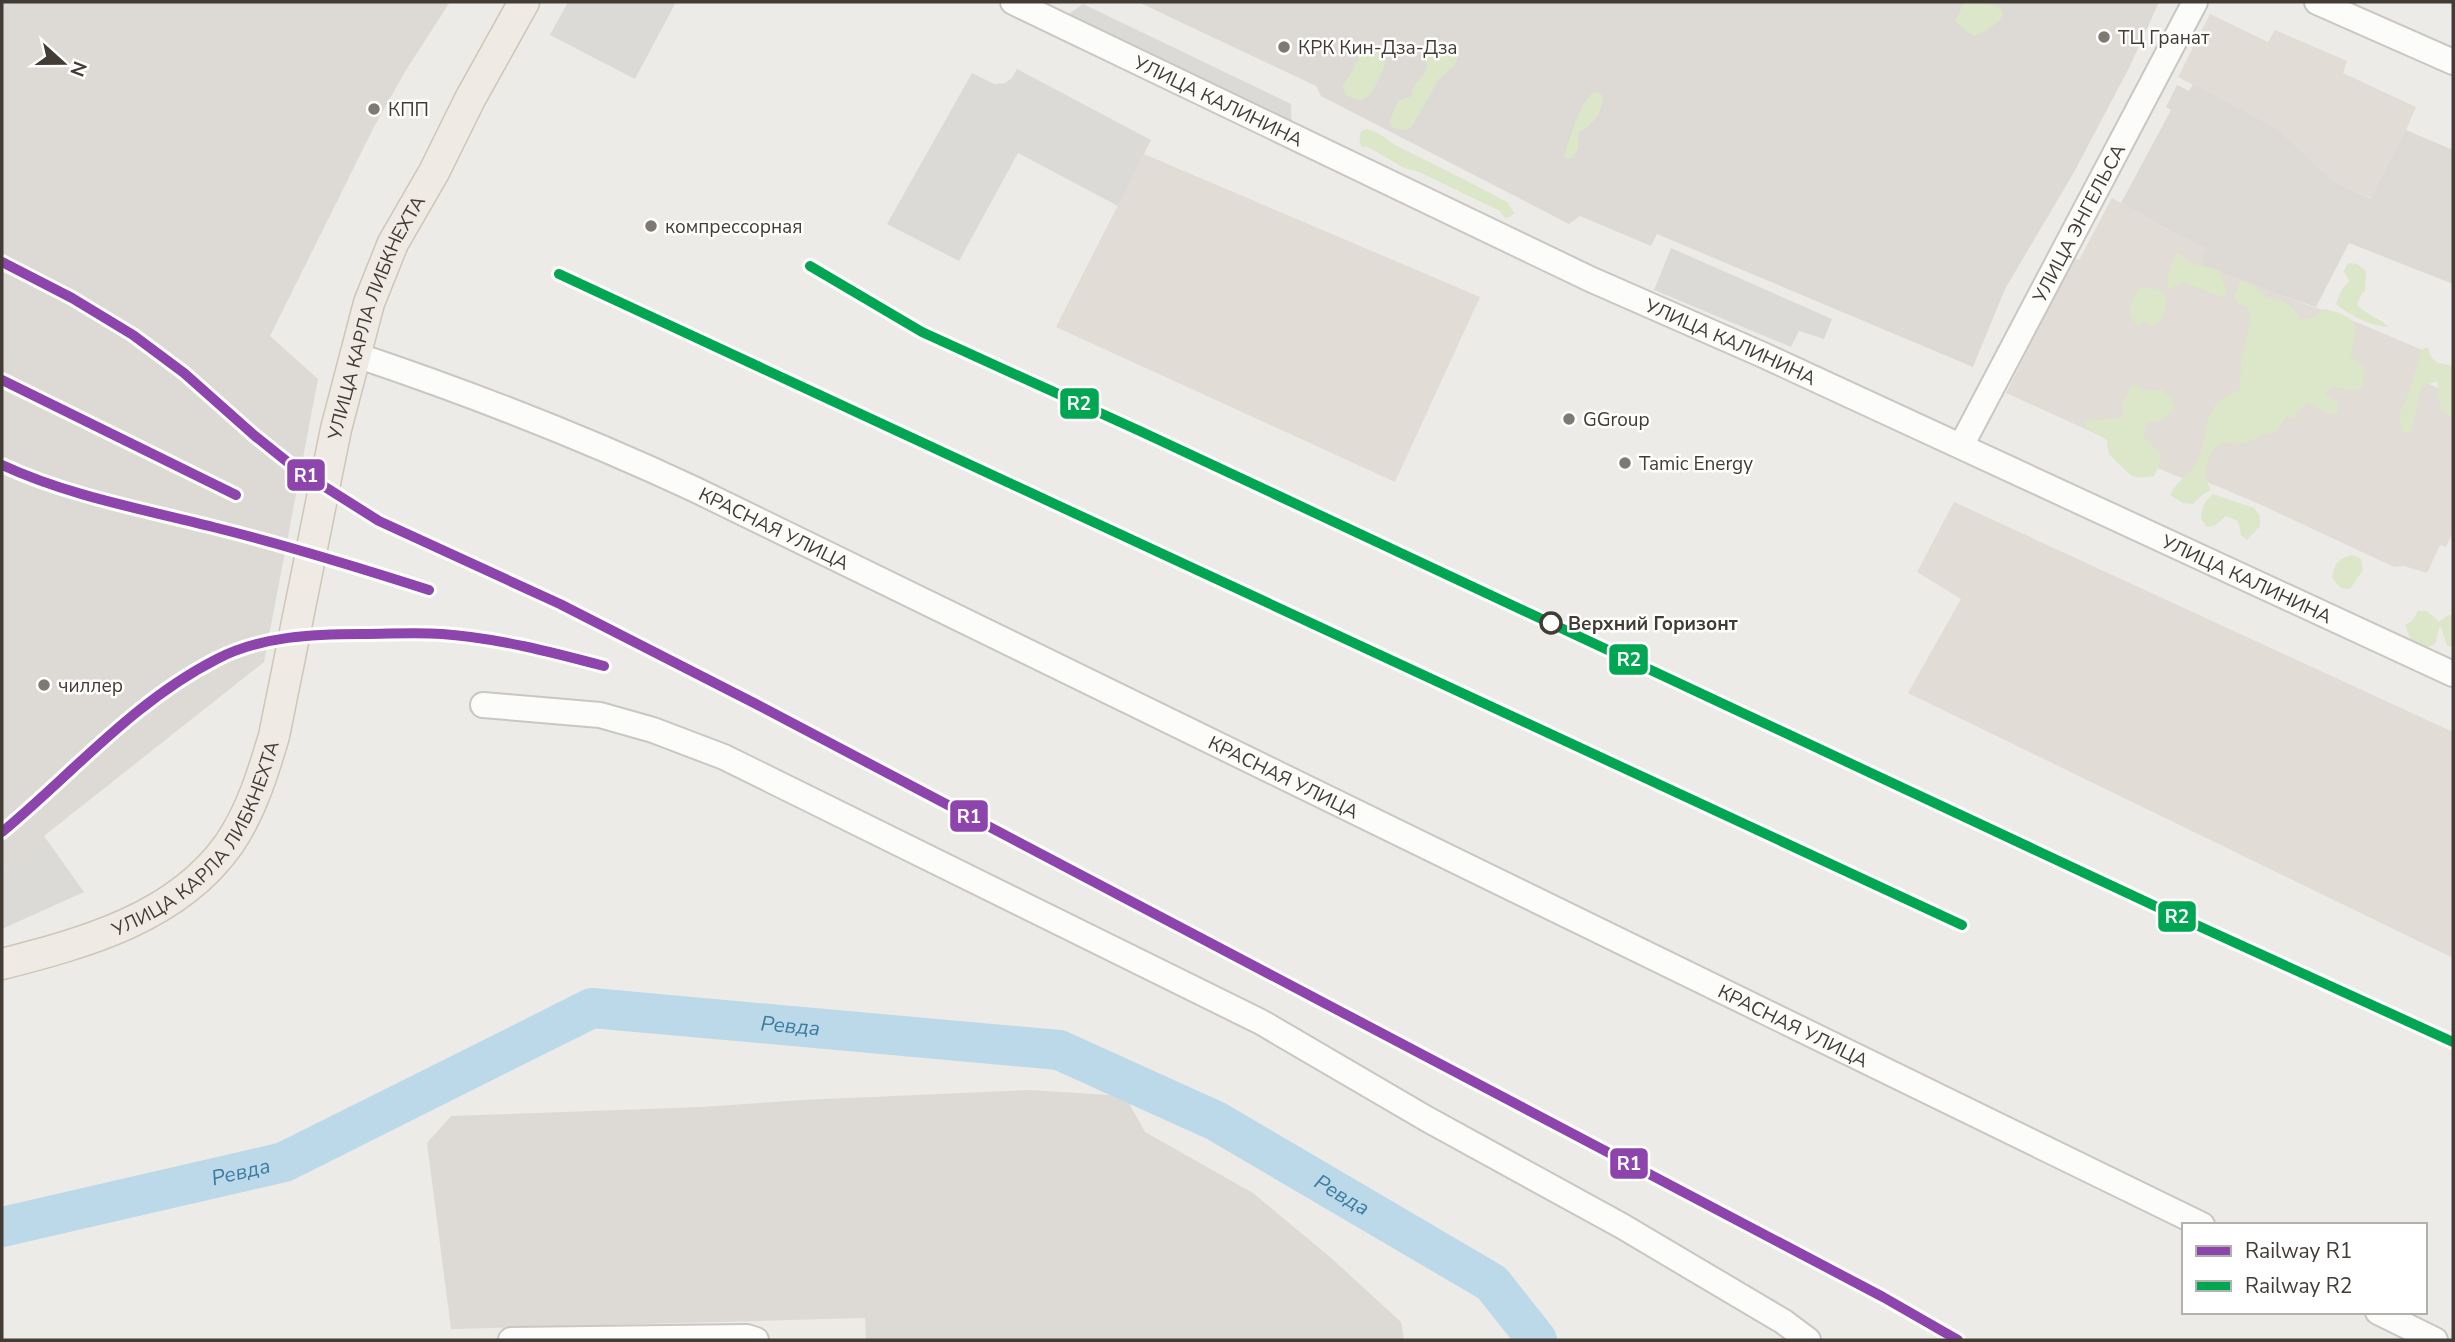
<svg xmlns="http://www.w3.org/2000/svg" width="2455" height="1342" font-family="'Nunito Sans',sans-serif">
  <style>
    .residential { fill: #e1dcd5 }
    .industrial { fill: #dddad5 }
    .green { fill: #dce6c9 }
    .parking { fill: #dcdad7 }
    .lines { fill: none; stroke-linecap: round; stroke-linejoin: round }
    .river { stroke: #bbd9e8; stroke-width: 40 }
    .minor-casing { stroke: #cac7c3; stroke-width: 28 }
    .major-casing { stroke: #cec6b7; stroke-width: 33 }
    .minor { stroke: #fcfcfb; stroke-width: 24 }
    .major { stroke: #efebe4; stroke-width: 30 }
    .rail-1-casing { stroke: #fff; stroke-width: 16 }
    .rail-2-casing { stroke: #fff; stroke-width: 16 }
    .rail-1 { stroke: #8e44ad; stroke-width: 10 }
    .rail-2 { stroke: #00a651; stroke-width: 10 }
    .poi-dot { fill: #7e7973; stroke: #fff; stroke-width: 2.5 }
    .stop-dot { fill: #fff; stroke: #423c35; stroke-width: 3.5 }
    .labels { text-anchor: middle; stroke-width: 5; stroke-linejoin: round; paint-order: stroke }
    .poi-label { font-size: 19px; fill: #423c35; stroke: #fff; text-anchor: start }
    .street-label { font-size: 19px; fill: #423c35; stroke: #fff }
    .stop-label { font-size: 19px; font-weight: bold; fill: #423c35; stroke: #fff; text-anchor: start }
    .water-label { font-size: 21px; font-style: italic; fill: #3a7ca2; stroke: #fff }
    .line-badge { stroke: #fff; stroke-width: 2.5 }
    .badge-label { font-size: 19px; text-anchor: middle; font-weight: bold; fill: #fff }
  </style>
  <rect width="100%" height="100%" fill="#edebe7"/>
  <!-- residential -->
  <g class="residential">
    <polygon points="2210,14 2268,42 2275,30 2347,61 2343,73 2416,107 2401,142 2372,199 2334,181 2276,128 2178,77"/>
    <polygon points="1144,154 1480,297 1395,482 1056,327"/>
    <polygon points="2112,198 2174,233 2207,248 2200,262 2274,293 2359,323 2427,352 2416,378 2453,395 2453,531 2446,547 2440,545 2427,573 2404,566 2394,567 2257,503 2207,482 2204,487 2125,455 2103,437 2006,393 2074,258 2079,260"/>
    <polygon points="1954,502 2453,732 2453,958 1908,693 1961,599 1917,572"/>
  </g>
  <!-- industrial -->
  <g class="industrial">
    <polygon points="2,2 450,2 406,70 375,125 270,336 318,379 264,662 44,836 15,863 2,869"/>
    <polygon points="1138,2 2159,2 2130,66 2073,174 2005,289 1973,367 1657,234 1651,246 1580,216 1569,224 1321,96 1316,86"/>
    <polygon points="2193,84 2276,128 2334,181 2371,199 2406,130 2453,150 2453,284 2349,243 2316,307 2274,293 2200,263 2206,248 2174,233 2121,203 2171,110 2166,107 2177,85 2189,91"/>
    <polygon points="1030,1090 1125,1096 1145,1132 1253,1193 1330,1257 1401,1322 1404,1340 866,1340 865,1318 451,1329 427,1143 451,1116 701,1107 803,1100"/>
  </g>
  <!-- green -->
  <g class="green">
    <path d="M1964,2H1986L2001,8C2002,13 2004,16 2000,20C1996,24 1979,35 1974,36L1955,22Z"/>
    <path d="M1440,40L1454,45L1459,55L1455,65L1439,79L1411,128L1406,130L1393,128L1389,122L1398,101L1412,96V89C1419,78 1431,73 1425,57L1432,43Z"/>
    <path d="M1366,48L1380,53L1386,62C1380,75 1375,96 1360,101L1346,95L1342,85C1354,75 1354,59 1366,48Z"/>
    <path d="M1594,92L1599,93L1603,96C1602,113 1593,126 1578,133V149L1572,158L1567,159L1564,156C1570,138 1579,103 1594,92Z"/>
    <path d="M1367,129C1381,132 1387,141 1399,147C1436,165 1472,183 1507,202L1514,213L1510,217L1505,218L1500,211L1417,171L1404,168L1368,147H1362C1358,141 1360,137 1361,131Z"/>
    <path d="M2180,253C2189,267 2204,265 2218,270C2223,277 2222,284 2228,290L2226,296H2218L2184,282L2168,289C2165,279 2171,265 2175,255Z"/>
    <path d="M2348,263L2357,264L2366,271L2365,291L2362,293L2357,305C2366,315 2379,317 2388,327C2372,326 2348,315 2336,304L2341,291L2349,281L2344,271Z"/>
    <path d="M2240,281C2253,282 2259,288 2266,298C2283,299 2292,303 2300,319H2310L2324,309C2357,316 2361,324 2350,356L2365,369L2362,387L2358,391L2332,387L2325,393L2337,403L2338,413L2330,414L2307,403L2293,418L2286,417L2275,433C2257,434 2261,438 2247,442C2239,445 2230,443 2222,442C2207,455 2200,472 2211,490L2202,495L2193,504L2183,503L2170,495C2176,481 2187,478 2194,466C2214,433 2195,406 2240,390L2241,359L2251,318L2248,308L2239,304L2234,296Z"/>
    <path d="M2148,287L2163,292C2169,303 2165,310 2161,321L2152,326L2143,321L2139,326C2124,316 2131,300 2139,288Z"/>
    <path d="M2428,347L2431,357L2438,363L2453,366V416H2449L2441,410L2437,381L2422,386C2417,402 2416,417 2410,433L2402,431L2399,414L2409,393L2422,349Z"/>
    <path d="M2133,384C2144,387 2149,395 2161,389L2171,398L2175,408L2162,421L2151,422L2146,424L2143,436C2157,455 2169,449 2154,476C2131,479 2134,478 2119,464C2110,456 2107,453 2107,440L2085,428V421L2119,418L2124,412L2121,403L2128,395L2129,387Z"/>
    <path d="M2213,494L2254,508L2260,516V526L2247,540L2241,535L2238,521L2226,516L2214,526L2207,527L2201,519C2201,508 2205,501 2213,494Z"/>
    <path d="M2353,555L2361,559L2363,570L2350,589L2341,588L2332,578C2335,563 2338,558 2353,555Z"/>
    <polygon points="2418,611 2427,611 2439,622 2448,615 2453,616 2453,646 2447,646 2440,625 2435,644 2428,647 2412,643 2405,625 2412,621"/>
  </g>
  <!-- parking -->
  <g class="parking">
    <polygon points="568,2 676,2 635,79 550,35"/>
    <polygon points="1083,4 1291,104 1292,135 1057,22"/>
    <polygon points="1017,69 1151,140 1118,206 1018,153 959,261 887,224 972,73 994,84 1005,83 1012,78"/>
    <polygon points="1671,248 1832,319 1824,339 1799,331 1791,347 1654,290"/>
    <polygon points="44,836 84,892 2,929 2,869 15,863"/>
  </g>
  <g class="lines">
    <!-- river -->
    <path class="river" id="s1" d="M2,1227L284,1162L592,1008L1059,1050L1216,1121L1492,1283L1537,1340"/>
    <!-- minor casing -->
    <g class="minor-casing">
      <g id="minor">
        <path id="s2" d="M1013,2L1590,279L1763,355L2453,674"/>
        <polyline points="2317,2 2453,62"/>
        <path id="s3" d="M356,355C472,394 585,438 696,490L2202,1225"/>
        <path id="s4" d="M1961,446L2195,2"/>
        <polyline points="483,705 600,715 653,730 724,757 1261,1022 1427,1119 1622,1226 1784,1322 1808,1340"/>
        <polyline points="2378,1312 2435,1340"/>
        <polyline points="511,1340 747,1337 756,1340"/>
      </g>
    </g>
    <!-- major casing -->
    <g class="major-casing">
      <g id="major">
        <path id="s5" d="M2,964C84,943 177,918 229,844C251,812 263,773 274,736L336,429L369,303L393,243L434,172L470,99L524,2"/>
      </g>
    </g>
    <!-- minor -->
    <use href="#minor" class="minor"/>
    <!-- major -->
    <use href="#major" class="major"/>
    <!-- rail-1 casing -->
    <g class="rail-1-casing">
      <g id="rail-1">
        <polyline points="2,262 72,298 133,335 184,373 255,436 295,468 379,521 560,604 756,704 1883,1297 1958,1340"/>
        <polyline points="2,380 236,495"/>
        <path d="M2,465C69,496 142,509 213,527C286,545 357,567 429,590"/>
        <path d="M2,832C72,774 134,701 217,659C261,636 314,634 363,634C389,634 416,632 442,634C498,638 551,652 604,666"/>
      </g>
    </g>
    <!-- rail-2 casing -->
    <g class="rail-2-casing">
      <g id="rail-2">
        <polyline points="810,266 922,332 1142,432 2170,913 2453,1042"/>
        <polyline points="559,274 1962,925"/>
      </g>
    </g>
    <!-- rail-1 -->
    <use href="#rail-1" class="rail-1"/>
    <!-- rail-2 -->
    <use href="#rail-2" class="rail-2"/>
  </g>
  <!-- markers -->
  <g class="poi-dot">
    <circle cx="2104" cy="37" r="7"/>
    <circle cx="1284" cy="47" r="7"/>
    <circle cx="374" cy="109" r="7"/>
    <circle cx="651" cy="226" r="7"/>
    <circle cx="1569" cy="419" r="7"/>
    <circle cx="1625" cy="463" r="7"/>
    <circle cx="44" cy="685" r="7"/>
  </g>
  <circle class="stop-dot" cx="1551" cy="623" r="10"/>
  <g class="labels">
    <!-- poi labels -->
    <g class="poi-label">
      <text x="2118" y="44">ТЦ Гранат</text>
      <text x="1298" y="54">КРК Кин-Дза-Дза</text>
      <text x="388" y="116">КПП</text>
      <text x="665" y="233">компрессорная</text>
      <text x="1583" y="426">GGroup</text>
      <text x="1639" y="470">Tamic Energy</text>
      <text x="58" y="692">чиллер</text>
    </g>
    <!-- street labels -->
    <g class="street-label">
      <text dy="7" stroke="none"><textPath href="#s2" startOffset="228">УЛИЦА КАЛИНИНА</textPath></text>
      <text dy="7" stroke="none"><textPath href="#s4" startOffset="252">УЛИЦА ЭНГЕЛЬСА</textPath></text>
      <text dy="7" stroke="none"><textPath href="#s5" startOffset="812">УЛИЦА КАРЛА ЛИБКНЕХТА</textPath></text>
      <text dy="7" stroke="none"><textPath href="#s2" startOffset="794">УЛИЦА КАЛИНИНА</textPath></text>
      <text dy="7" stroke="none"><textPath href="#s3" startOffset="453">КРАСНАЯ УЛИЦА</textPath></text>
      <text dy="7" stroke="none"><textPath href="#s2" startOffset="1362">УЛИЦА КАЛИНИНА</textPath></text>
      <text dy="7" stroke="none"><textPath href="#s3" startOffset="1020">КРАСНАЯ УЛИЦА</textPath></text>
      <text dy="7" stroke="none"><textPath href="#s5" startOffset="245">УЛИЦА КАРЛА ЛИБКНЕХТА</textPath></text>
      <text dy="7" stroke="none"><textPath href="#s3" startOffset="1587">КРАСНАЯ УЛИЦА</textPath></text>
    </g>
    <!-- stop labels -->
    <g class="stop-label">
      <text x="1568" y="630">Верхний Горизонт</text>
    </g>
    <!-- water labels -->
    <g class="water-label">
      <text dy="7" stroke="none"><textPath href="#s1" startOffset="833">Ревда</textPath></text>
      <text dy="7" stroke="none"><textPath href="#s1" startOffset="245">Ревда</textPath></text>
      <text dy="7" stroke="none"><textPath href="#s1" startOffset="1421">Ревда</textPath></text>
    </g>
  </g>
  <g class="line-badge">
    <rect x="1059" y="387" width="41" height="33" rx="7" fill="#00a651"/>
    <rect x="286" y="458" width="40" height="34" rx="7" fill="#8e44ad"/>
    <rect x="1608" y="643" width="41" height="33" rx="7" fill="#00a651"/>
    <rect x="949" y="799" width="40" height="34" rx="7" fill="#8e44ad"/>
    <rect x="2157" y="900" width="40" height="33" rx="7" fill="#00a651"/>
    <rect x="1609" y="1147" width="40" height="33" rx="7" fill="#8e44ad"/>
  </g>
  <g class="badge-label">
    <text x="1079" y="410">R2</text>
    <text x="306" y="482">R1</text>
    <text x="1629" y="666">R2</text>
    <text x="969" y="823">R1</text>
    <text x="2177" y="923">R2</text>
    <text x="1629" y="1170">R1</text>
  </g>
  <!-- border -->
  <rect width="2455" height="1342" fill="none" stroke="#423c35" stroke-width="7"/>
  <!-- legend -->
  <rect x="2182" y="1223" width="245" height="91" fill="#ffffff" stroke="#b3b1ae" stroke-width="2"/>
  <rect x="2196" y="1246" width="35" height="10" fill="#8e44ad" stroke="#b3b1ae" stroke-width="2"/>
  <text x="2245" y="1258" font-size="21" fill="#423c35">Railway R1</text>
  <rect x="2196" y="1281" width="35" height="10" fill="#00a651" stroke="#b3b1ae" stroke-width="2"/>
  <text x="2245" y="1293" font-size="21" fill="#423c35">Railway R2</text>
  <!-- north arrow -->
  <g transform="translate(63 63) rotate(111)" stroke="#ffffff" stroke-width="5" paint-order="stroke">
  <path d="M0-5L12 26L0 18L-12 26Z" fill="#423c35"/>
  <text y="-10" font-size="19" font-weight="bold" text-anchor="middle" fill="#423c35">N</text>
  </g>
</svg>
